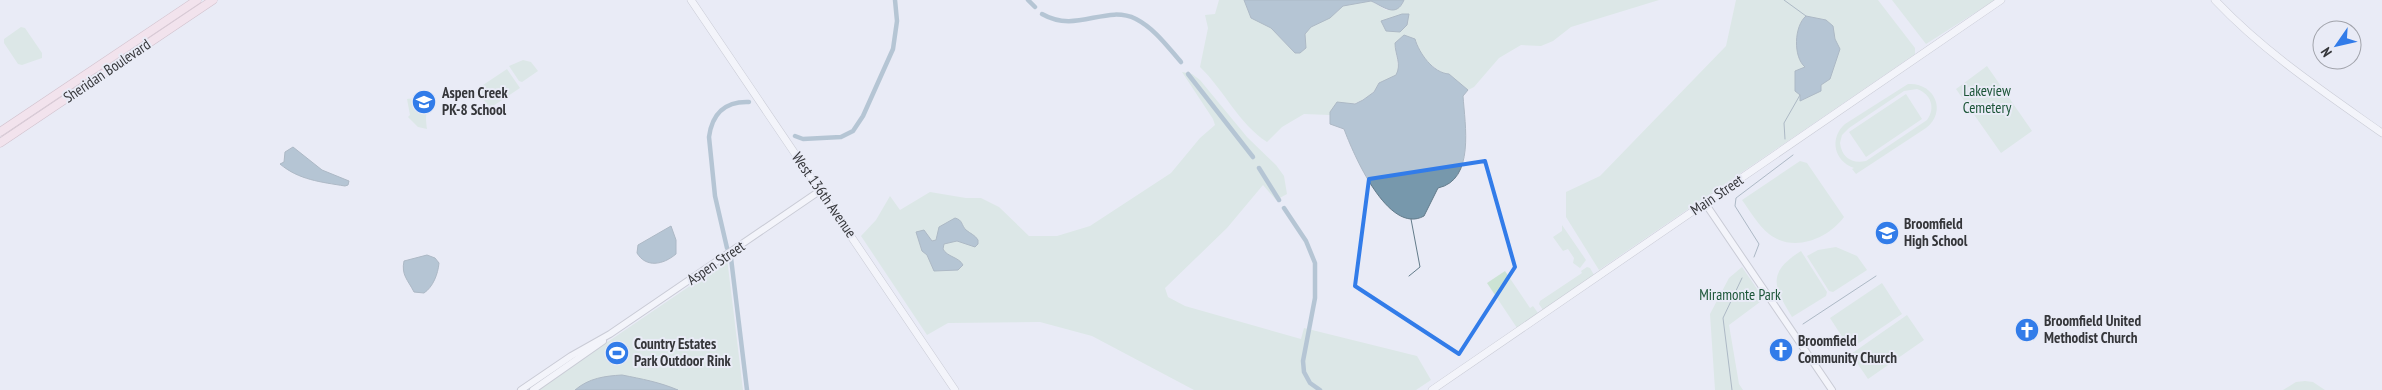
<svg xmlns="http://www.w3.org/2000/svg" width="2382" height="390" font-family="'PT Sans Narrow',sans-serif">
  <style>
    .green { fill: #cce3d4; fill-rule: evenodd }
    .water { fill: #7798ac; stroke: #637b8a }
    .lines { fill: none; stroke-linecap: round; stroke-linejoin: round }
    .stream { stroke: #637b8a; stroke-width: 1 }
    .canal { stroke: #7798ac; stroke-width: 4.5 }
    .tertiary-casing { stroke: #a3a5af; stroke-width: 8 }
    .secondary-casing { stroke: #a3a5af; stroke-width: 8 }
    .primary-casing { stroke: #b58f9b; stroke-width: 9 }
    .tertiary { stroke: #fff; stroke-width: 6 }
    .secondary { stroke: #fff; stroke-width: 7 }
    .primary { stroke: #fcd9e2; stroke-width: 8 }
    .marked { fill: none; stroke: #327ce9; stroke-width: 4; stroke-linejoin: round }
    .labels { text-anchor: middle; stroke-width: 4; stroke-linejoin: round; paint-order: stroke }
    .street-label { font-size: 15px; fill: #35363a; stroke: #e9ebf6 }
    .park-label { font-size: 15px; fill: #1c5538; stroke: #e9ebf6 }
    .poi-label { font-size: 15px; font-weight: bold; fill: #35363a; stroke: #e9ebf6; text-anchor: start }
  </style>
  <rect width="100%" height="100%" fill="#e9ebf6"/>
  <!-- green -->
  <g class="green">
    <path d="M1219,0H1244L1251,18L1271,28L1295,53H1300L1306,48L1305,34L1310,27L1337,12L1343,6L1371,1L1386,10H1393L1402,5L1404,0H1659L1571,27L1553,41L1541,46L1521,45L1499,58L1474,87L1468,90L1449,74C1433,73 1415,46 1404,35L1395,44C1395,60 1408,82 1379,83C1370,103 1348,104 1330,112V115L1304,114L1282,127L1267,142C1239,124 1224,90 1200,67L1208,28L1205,15L1215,14Z"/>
    <polygon points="1736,0 1878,0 1915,48 1915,54 1599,270 1566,217 1566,192 1600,176 1726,46"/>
    <polygon points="1892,0 1995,0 1926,44"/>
    <polygon points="21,27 25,28 42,53 42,58 22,65 18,64 4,43 4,39"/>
    <polygon points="523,60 531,62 538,71 522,82 519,81 509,66"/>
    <polygon points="1987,66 2032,131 2001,153 1956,89"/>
    <polygon points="507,69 520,88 490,108 478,92 480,87"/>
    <polygon points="1182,72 1192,74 1200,80 1247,137 1276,165 1284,176 1287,194 1276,200 1263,185 1227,228 1165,288 1168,297 1185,306 1301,339 1304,328 1417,356 1431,380 1416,390 1194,390 1092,336 1040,322 948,323 927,335 861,236 876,220 890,196 900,210 930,192 966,198 981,198 999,207 1029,236 1057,236 1090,226 1171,173 1200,138 1215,125 1213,119"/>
    <path d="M1908,84C1934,82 1948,111 1926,128L1856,174L1852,169L1854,168C1834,161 1829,138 1845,124ZM1917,89C1931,94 1936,108 1927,120L1866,161C1852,164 1842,158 1840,143L1842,135L1849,128L1904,91Z"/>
    <polygon points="1906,94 1922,119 1866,157 1849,132"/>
    <path d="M433,96L434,104C424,111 426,118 427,129L418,127L408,117L410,115L407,99Z"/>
    <path d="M1800,161L1807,163L1844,217C1828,239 1793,253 1769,234C1758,225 1750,211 1742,200Z"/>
    <polygon points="1562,225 1586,260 1580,268 1573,263 1574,258 1568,249 1563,251 1553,237 1562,231"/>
    <polygon points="1836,247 1857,256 1867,270 1833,292 1829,291 1807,256 1818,250"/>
    <path d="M1801,251L1827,292L1826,296L1792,317C1774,287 1766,273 1801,251Z"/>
    <polygon points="727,258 743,390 537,390 703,277"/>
    <polygon points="1587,267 1590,268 1594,275 1543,310 1539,304 1540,301 1582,273 1581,271"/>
    <polygon points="1742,267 1764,299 1729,325 1739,384 1743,390 1715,390 1710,314 1729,278"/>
    <polygon points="1505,271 1530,308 1533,306 1538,313 1517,328 1487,283"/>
    <polygon points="1882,283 1902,314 1850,349 1830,318"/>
    <polygon points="1907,315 1924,340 1868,379 1851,354"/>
    <polygon points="2305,381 2313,382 2325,390 2283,390 2296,382"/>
  </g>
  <!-- water -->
  <g class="water">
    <path d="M1244,0H1404C1396,19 1383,6 1371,1L1343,6L1330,18L1311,27L1305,34L1306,48L1300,53H1295L1271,28L1251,18Z"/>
    <polygon points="1402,14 1409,14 1407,25 1400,32 1386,31 1381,21"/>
    <path d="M1806,16L1826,20L1833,26L1835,39L1840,49L1830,79L1821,85V91L1800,101V95L1795,91V71L1805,67C1793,57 1794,26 1806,16Z"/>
    <path d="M1404,35L1415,39C1419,53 1433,73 1449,74L1468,90L1463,96C1465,125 1475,180 1438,188L1424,216C1388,236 1353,153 1344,129L1330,124V112L1337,102L1355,104L1363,100L1374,92L1379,83L1396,75C1402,64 1395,55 1395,43Z"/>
    <path d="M293,147L322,170L349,181L348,185L345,186C321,182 299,180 280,164L284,162L285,152Z"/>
    <path d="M955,218C963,220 961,225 966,230C971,234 975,235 978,240V244L975,247L957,241L944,244L943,249C947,257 959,257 963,265L958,270L934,271L927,255L922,251L916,232L924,230L932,241L936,240L939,227Z"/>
    <path d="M671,226L676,240V254C663,265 646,268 637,253L638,245Z"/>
    <path d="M427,255L435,258L439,263C438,274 433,287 424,293L414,292C408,280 401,275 404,261Z"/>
    <path d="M622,375C642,379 659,382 678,390H575C589,378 605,376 622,375Z"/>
  </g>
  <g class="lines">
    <!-- stream -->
    <g class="stream">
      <polyline points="1784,0 1806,16"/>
      <polyline points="1785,139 1784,123 1800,95"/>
      <polyline points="1754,257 1759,244 1735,206 1736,198 1793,155"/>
      <polyline points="1409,276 1420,267 1411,219"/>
      <polyline points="1803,324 1876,276"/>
      <polyline points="1732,390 1723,318 1742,278"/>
    </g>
    <!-- canal -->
    <g class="canal">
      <polyline points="1028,0 1035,7"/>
      <path d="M1042,14C1077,34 1105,4 1136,19C1155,29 1167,46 1181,62"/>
      <polyline points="1188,74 1253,157"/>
      <polyline points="795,136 803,139 841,137 853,131 863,116 893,49 897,21 895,0"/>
      <polyline points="1259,168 1279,200"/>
      <polyline points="1284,208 1306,241 1315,263 1315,298 1303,361 1304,372 1310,383 1320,390"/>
      <path d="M727,248L715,196L709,137C712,114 725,101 749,102"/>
      <polyline points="731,258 747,390"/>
    </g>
    <!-- tertiary casing -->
    <g class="tertiary-casing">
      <g id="tertiary">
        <polyline points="1705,203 1832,390"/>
        <polyline points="521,390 571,356 610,334 821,190"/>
        <polyline points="533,390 603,341"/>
      </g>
    </g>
    <!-- secondary casing -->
    <g class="secondary-casing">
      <g id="secondary">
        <polyline points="691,0 955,390"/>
        <path d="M2215,0C2264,52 2324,92 2382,133"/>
        <polyline points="1432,390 2001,0"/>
      </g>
    </g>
    <!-- primary casing -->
    <g class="primary-casing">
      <g id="primary">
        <polyline points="0,132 197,0"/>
        <polyline points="0,143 213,0"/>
      </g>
    </g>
    <!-- tertiary -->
    <use href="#tertiary" class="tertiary"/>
    <!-- secondary -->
    <use href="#secondary" class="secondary"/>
    <!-- primary -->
    <use href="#primary" class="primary"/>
  </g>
  <!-- marked area -->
  <path d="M0 0H2382V390H0ZM1485,161L1515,267L1459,354L1355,286L1369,179Z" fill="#e9ebf6" fill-opacity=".55" fill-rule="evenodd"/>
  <path class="marked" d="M1485,161L1515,267L1459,354L1355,286L1369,179Z"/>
  <!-- icons -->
  <defs>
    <g id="school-disc" transform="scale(1.25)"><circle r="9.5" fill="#327ce9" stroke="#e9ebf6"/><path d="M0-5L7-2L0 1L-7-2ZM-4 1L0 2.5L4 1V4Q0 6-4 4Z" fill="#fff"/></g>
    <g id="church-disc" transform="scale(1.25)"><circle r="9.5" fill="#327ce9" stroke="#e9ebf6"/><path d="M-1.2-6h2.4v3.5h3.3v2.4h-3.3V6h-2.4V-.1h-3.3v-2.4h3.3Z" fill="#fff"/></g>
    <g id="stadium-disc" transform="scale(1.25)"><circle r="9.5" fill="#327ce9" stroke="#e9ebf6"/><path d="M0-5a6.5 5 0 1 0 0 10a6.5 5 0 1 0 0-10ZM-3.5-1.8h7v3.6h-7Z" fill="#fff"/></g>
  </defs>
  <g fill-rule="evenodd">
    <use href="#school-disc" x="424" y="102"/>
    <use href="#school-disc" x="1887" y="233"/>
    <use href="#church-disc" x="2027" y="330"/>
    <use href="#church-disc" x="1781" y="350"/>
    <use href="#stadium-disc" x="617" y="353"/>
  </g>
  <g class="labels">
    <!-- street labels -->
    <g class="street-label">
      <text transform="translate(107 71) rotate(-34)" y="5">Sheridan Boulevard</text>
      <text transform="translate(824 195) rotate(55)" y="5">West 136th Avenue</text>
      <text transform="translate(1717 195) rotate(-34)" y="5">Main Street</text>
      <text transform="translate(716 263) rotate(-34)" y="5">Aspen Street</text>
    </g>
    <!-- park labels -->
    <g class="park-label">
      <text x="1987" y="96">Lakeview<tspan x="1987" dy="17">Cemetery</tspan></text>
      <text x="1740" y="300">Miramonte Park</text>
    </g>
    <!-- poi labels -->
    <g class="poi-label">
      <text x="442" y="98">Aspen Creek<tspan x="442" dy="17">PK-8 School</tspan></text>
      <text x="1904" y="229">Broomfield<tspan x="1904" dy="17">High School</tspan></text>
      <text x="2044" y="326">Broomfield United<tspan x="2044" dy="17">Methodist Church</tspan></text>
      <text x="1798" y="346">Broomfield<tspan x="1798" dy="17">Community Church</tspan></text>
      <text x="634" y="349">Country Estates<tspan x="634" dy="17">Park Outdoor Rink</tspan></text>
    </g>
  </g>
  <!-- north arrow -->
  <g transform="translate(2337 45) rotate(236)"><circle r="24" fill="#e9ebf6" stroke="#a1a3ab"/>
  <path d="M0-4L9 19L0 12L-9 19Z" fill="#327ce9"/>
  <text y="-8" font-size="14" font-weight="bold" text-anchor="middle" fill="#35363a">N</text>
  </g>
</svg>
